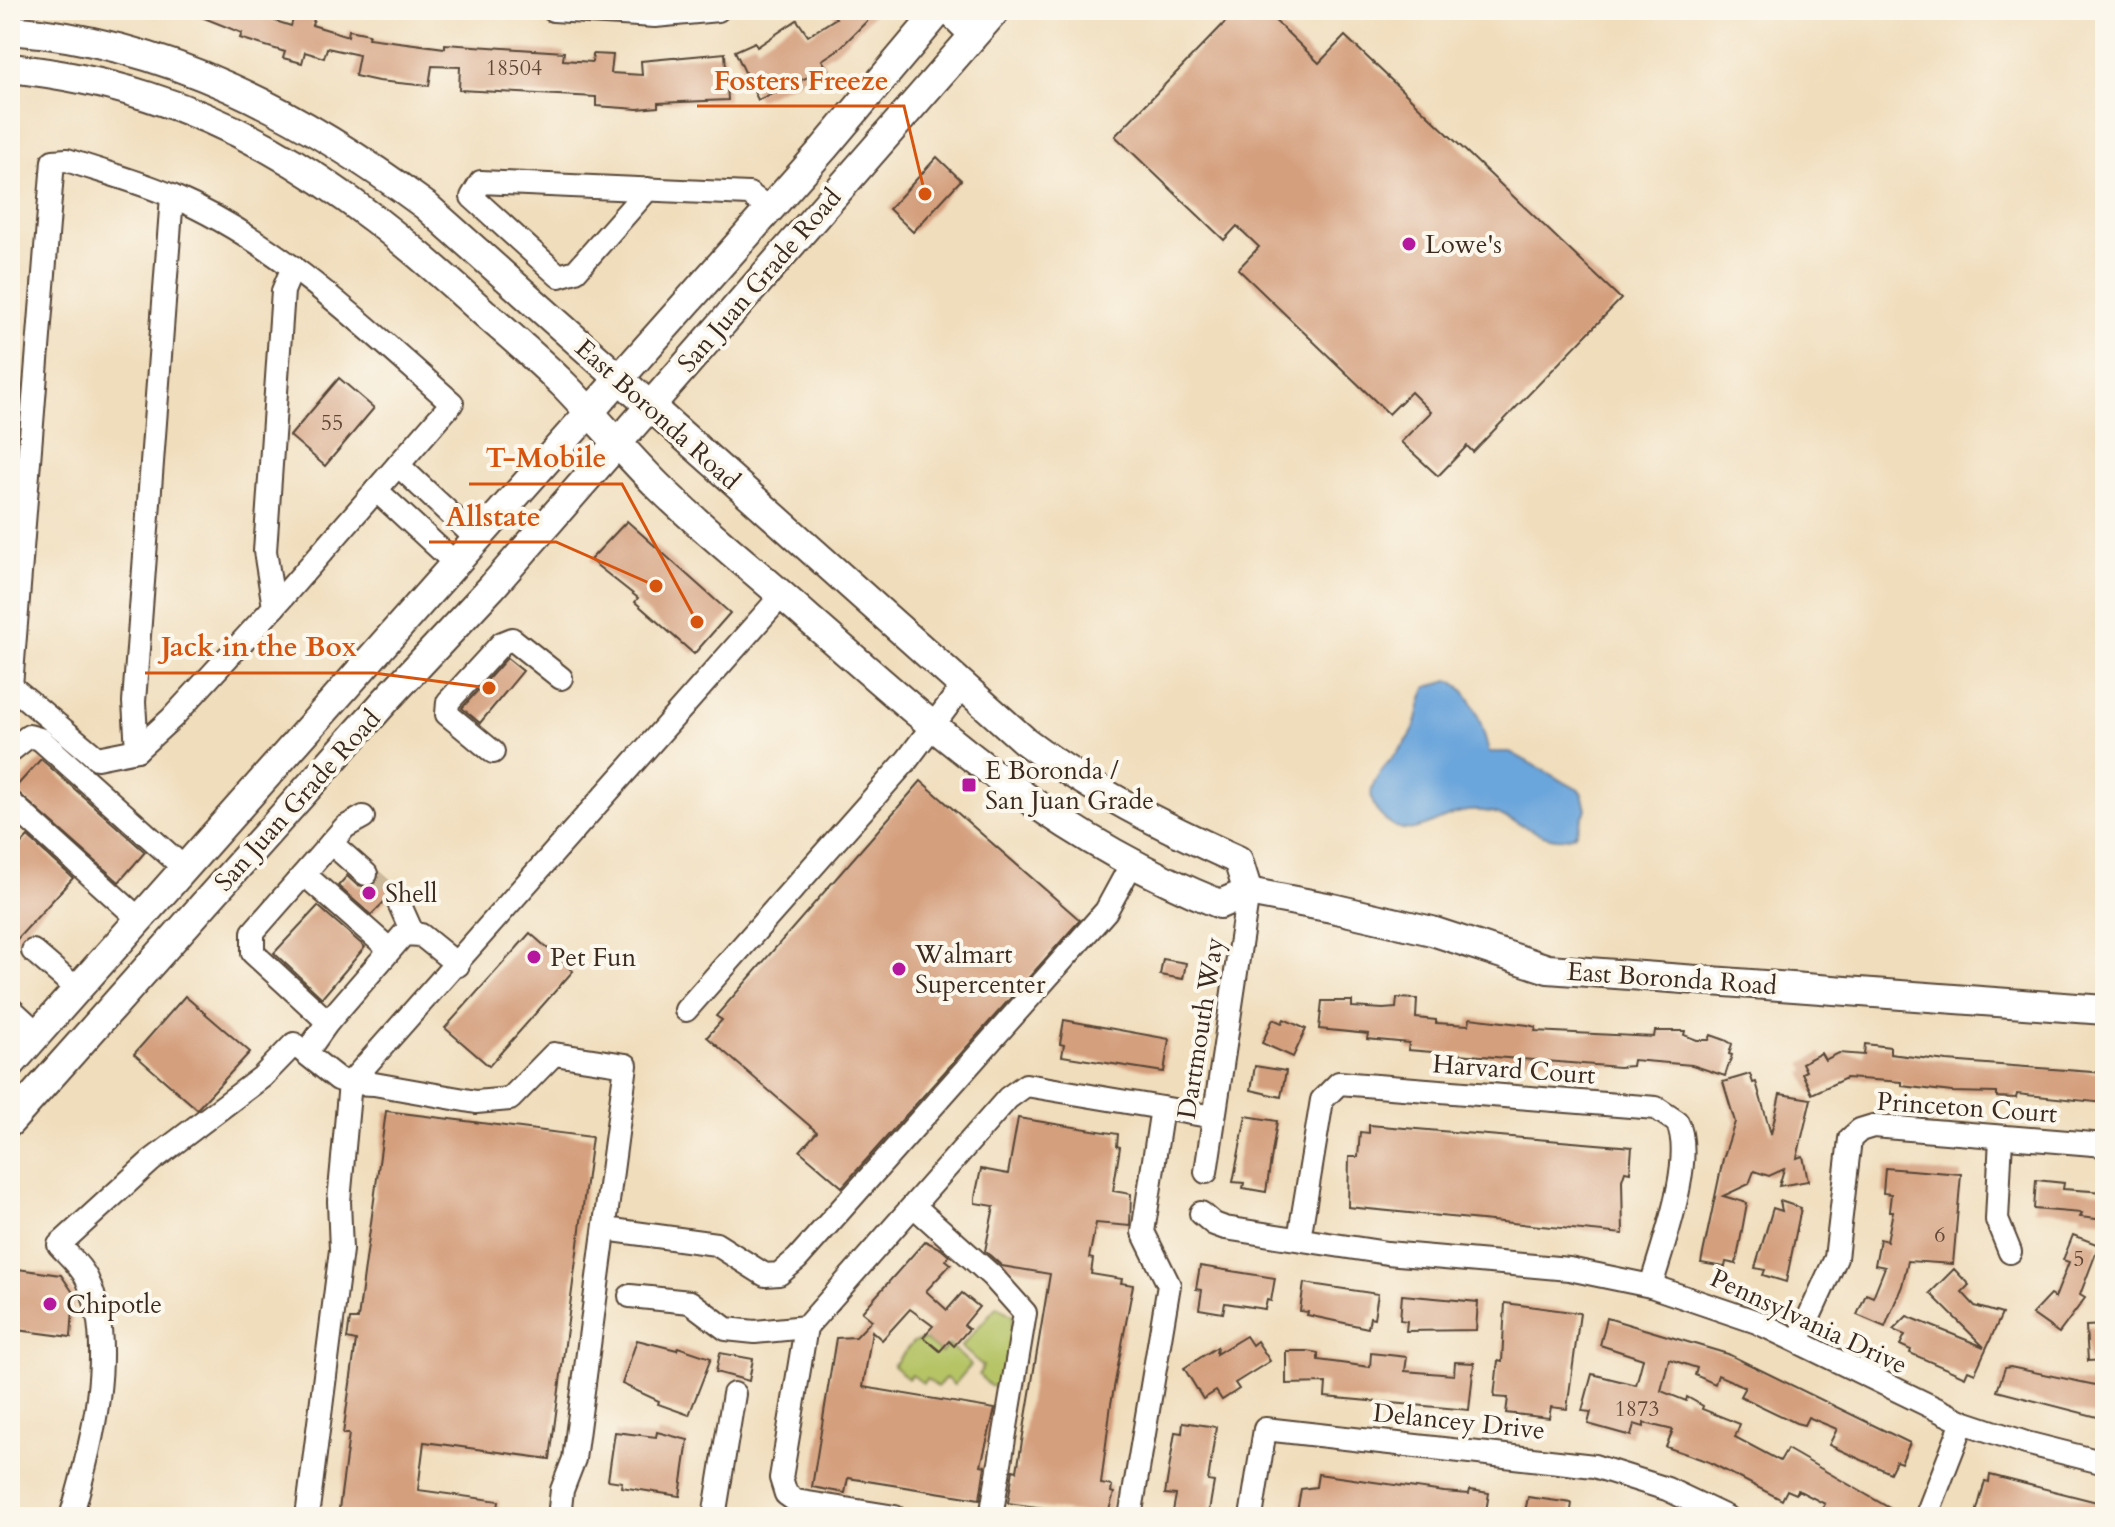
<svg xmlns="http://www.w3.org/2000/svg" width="2115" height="1527" font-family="Cardo,serif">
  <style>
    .green { fill: #b6c466; stroke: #787742; stroke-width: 2 }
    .water { fill: #6ba5db; stroke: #53687c; stroke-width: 2 }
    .building { fill: #d49f7d }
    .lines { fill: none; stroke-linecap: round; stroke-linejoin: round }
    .minor-tunnel { stroke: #ccb99c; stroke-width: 22; stroke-dasharray: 22 11; stroke-linecap: butt }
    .minor-casing { stroke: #564536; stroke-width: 26 }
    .major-casing { stroke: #564536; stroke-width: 32 }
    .minor { stroke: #fff; stroke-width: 22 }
    .major { stroke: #fff; stroke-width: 28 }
    .poi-dot { fill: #b5179e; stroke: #fbf7ec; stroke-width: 3 }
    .labels { text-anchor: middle; stroke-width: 8; stroke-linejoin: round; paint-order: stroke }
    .number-label { font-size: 22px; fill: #614736 }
    .poi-label { font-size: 26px; fill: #3b2a1e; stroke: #fbf7ec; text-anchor: start }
    .street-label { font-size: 26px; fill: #3b2a1e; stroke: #fbf7ec }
    .leader { fill: none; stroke: #d7540e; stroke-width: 3 }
    .callout-dot { fill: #d7540e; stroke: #fbf7ec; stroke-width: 3 }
    .callout-label { font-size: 28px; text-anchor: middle; font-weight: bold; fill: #d7540e; stroke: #fbf7ec; stroke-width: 8; stroke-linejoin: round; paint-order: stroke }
  </style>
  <rect width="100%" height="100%" fill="#fbf7ec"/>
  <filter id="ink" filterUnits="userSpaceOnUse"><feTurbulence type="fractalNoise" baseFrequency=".0125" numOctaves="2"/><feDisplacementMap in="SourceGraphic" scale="16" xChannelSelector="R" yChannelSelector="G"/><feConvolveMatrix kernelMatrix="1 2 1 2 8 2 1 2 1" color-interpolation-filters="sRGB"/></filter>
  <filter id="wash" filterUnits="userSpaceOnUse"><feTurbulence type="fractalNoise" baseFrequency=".006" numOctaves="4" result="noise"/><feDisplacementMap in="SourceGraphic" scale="32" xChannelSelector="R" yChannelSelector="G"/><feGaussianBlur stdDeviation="1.8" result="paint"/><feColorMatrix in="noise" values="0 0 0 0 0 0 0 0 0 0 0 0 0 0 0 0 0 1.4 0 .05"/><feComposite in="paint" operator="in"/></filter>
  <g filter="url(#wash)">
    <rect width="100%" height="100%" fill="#f0ddbc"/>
    <!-- green -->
    <g class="green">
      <polygon points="997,1306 1013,1316 1006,1382 1002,1381 1000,1387 990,1386 979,1375 983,1366 961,1347"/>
      <polygon points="925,1340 941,1353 949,1345 971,1365 954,1385 946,1378 937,1387 927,1379 923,1383 912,1375 908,1379 893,1366 913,1342"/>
    </g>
    <!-- water -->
    <path class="water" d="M1448,680C1473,688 1483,729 1489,752H1510L1582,792L1586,810L1575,834C1550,850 1517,817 1490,812C1451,806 1444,823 1414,829C1403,831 1393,827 1385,820C1347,786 1399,759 1412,733C1420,719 1418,702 1427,687Z"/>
    <g id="blocks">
      <!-- building -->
      <g class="building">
        <polygon points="184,10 265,10 263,17 291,26 296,10 306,10 316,13 312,25 348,36 349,30 369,34 368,38 445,48 445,44 564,52 563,60 592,62 593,54 613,55 611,73 642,75 641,61 725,53 728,100 658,103 658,107 638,109 596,106 596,97 459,90 460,67 432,66 429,86 378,81 355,76 359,55 327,48 324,58 305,52 302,63 283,58 285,52 240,38 242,33"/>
        <polygon points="828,10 878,10 839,49 822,60 830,73 813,85 808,77 758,100 735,51 755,42 757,47 797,20 808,36 836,18"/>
        <polygon points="1237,10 1264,10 1319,63 1345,36 1621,299 1473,452 1467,446 1438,476 1401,442 1431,412 1411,392 1389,414 1238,269 1259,247 1237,226 1224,240 1115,136"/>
        <polygon points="937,157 961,180 913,232 889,209"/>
        <polygon points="339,378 374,408 325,466 290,436"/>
        <polygon points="627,521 730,613 694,654 635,602 638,598 590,560"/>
        <polygon points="507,658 523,671 480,723 462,708"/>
        <polygon points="41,759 145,852 119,882 14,789"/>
        <polygon points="921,781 1080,920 842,1187 800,1151 817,1132 707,1037 722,1020 716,1016"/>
        <polygon points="28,837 73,878 10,947 10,856"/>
        <polygon points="380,875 396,890 371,915 338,886 347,876 357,885 370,887"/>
        <polygon points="318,906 365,947 322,998 274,953"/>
        <polygon points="530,933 573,971 489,1066 445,1028"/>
        <polygon points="1163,959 1186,963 1183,979 1160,975"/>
        <polygon points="185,996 250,1052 197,1109 134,1054"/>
        <polygon points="1397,998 1417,999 1416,1018 1436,1020 1436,1023 1469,1025 1470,1018 1528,1025 1536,1027 1535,1031 1654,1037 1655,1031 1685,1031 1684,1035 1697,1040 1709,1040 1711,1035 1725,1040 1732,1044 1729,1054 1732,1055 1725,1076 1692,1065 1633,1060 1632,1066 1619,1067 1408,1050 1409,1043 1367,1039 1368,1034 1319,1029 1322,1001 1352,1001 1352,1007 1383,1009 1396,1008"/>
        <polygon points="1273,1019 1282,1023 1284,1019 1306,1029 1293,1057 1262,1043"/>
        <polygon points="1064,1020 1169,1039 1164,1072 1062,1056 1064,1045 1060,1044"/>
        <polygon points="1865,1044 1890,1047 1890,1054 1947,1061 2105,1073 2105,1103 2017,1094 2016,1098 1997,1097 1997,1093 1952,1092 1902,1086 1902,1082 1846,1078 1812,1094 1802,1073 1806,1071 1802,1063 1821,1053 1825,1060 1839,1053 1864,1055"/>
        <polygon points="1255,1066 1286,1071 1281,1097 1251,1090"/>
        <polygon points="1750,1074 1753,1083 1756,1082 1771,1134 1780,1094 1811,1099 1797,1158 1803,1156 1808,1181 1779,1186 1784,1169 1769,1176 1754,1171 1749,1184 1723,1196 1747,1203 1736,1264 1726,1262 1725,1267 1701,1263 1723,1159 1735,1122 1723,1082"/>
        <polygon points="386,1111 592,1137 550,1459 424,1442 418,1490 499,1501 497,1517 338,1517 349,1434 343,1434 356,1341 347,1339 350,1319 358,1319"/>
        <polygon points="1246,1116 1277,1121 1266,1192 1243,1188 1244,1183 1233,1182"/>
        <polygon points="1018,1118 1118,1134 1117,1146 1120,1147 1113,1191 1131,1194 1130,1226 1096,1223 1089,1258 1093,1259 1091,1274 1122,1279 1121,1283 1133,1285 1111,1404 1101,1484 1112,1486 1111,1492 1114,1493 1107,1517 1008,1503 1013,1470 1017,1471 1050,1274 1002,1266 985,1251 994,1206 975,1203 975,1197 981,1169 1008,1174"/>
        <polygon points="1369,1125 1632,1147 1630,1172 1625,1171 1622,1180 1623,1234 1348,1207 1349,1157 1358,1157 1360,1132 1369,1133"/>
        <polygon points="1885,1168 1961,1174 1953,1264 1908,1261 1902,1286 1885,1327 1857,1315 1866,1294 1873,1297 1885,1267 1875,1265 1880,1239 1887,1241 1893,1211 1889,1211 1891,1194 1883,1193"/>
        <polygon points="2036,1180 2064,1183 2063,1189 2105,1192 2105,1220 2080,1217 2082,1213 2034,1209"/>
        <polygon points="1780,1201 1801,1208 1786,1282 1763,1275 1765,1270 1755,1268 1773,1208 1782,1211"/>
        <polygon points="2073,1235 2099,1245 2080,1295 2085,1298 2059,1333 2032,1314 2050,1295 2055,1298 2069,1262 2063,1260"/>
        <polygon points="925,1241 941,1249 949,1256 946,1260 951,1264 926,1291 947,1310 962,1293 979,1307 964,1325 969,1329 954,1346 949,1341 940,1351 923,1337 933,1326 910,1309 882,1340 872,1331 863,1387 995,1409 981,1465 985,1466 980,1499 848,1478 845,1493 812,1487 836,1338 856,1337 872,1320 862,1312"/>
        <polygon points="1200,1266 1275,1278 1271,1301 1267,1300 1265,1309 1225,1303 1223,1313 1199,1309 1202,1290 1196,1289"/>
        <polygon points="10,1268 61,1275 74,1294 71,1337 10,1329"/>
        <polygon points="1954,1269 1969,1285 1962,1292 1975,1306 2002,1314 1975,1373 1968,1370 1965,1377 1910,1353 1911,1350 1900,1345 1905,1335 1893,1330 1907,1316 1984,1347 1930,1293"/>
        <polygon points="1304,1283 1378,1294 1374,1318 1370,1317 1368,1328 1307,1315 1308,1312 1300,1311"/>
        <polygon points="1402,1295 1478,1302 1476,1330 1406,1331 1407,1321 1400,1320"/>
        <polygon points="1505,1303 1580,1313 1567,1409 1551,1407 1549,1418 1506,1413 1508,1398 1494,1397 1498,1361 1502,1362"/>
        <polygon points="1607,1318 1728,1354 1910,1443 1901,1463 1896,1461 1890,1473 1829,1445 1837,1429 1808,1417 1804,1425 1796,1423 1740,1396 1745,1387 1718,1375 1715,1384 1695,1375 1697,1368 1669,1359 1661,1391 1686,1401 1687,1397 1703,1406 1702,1409 1740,1424 1735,1437 1780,1461 1787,1449 1905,1517 1818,1517 1825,1504 1798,1490 1796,1494 1787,1490 1782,1500 1709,1462 1666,1447 1673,1430 1644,1423 1644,1427 1634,1424 1631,1436 1588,1424 1591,1412 1582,1411 1592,1374 1636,1385 1643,1359 1600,1345"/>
        <polygon points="2105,1325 2105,1360 2088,1361 2086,1326"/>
        <polygon points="1246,1336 1252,1345 1257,1341 1270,1361 1235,1383 1239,1389 1222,1400 1216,1391 1203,1399 1184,1368 1217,1347 1216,1354"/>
        <polygon points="637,1340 677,1350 678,1347 711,1358 689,1415 658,1404 659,1401 622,1384"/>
        <polygon points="1286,1351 1308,1351 1318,1353 1318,1360 1370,1367 1371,1353 1407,1357 1405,1371 1454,1375 1455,1362 1474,1363 1469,1410 1325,1397 1326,1383 1286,1384"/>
        <polygon points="720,1353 753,1359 749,1381 716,1372"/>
        <polygon points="2010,1367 2105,1387 2105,1419 1997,1391 2005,1368"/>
        <polygon points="1183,1422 1216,1427 1208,1481 1214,1482 1208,1517 1172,1517 1176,1495 1165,1494 1175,1432 1182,1433"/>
        <polygon points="615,1432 656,1437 657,1432 688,1440 680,1496 621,1487 622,1482 608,1480"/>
        <polygon points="1318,1474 1444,1492 1469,1494 1470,1490 1489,1493 1485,1517 1296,1517 1301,1489 1316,1487"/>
        <polygon points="1990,1475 2105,1504 2105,1517 1975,1517 1985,1481 1989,1482"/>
        <polygon points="1528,1497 1572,1503 1570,1517 1524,1517"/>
      </g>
    </g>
  </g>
  <g filter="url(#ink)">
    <use href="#blocks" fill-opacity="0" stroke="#564536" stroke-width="2"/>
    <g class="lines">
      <!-- minor-tunnel -->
      <polyline class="minor-tunnel" points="366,874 399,903"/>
      <!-- minor casing -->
      <g class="minor-casing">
        <g id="minor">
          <polyline points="553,10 655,16 718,10"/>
          <polyline points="945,10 972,37"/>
          <polyline points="648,189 576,271 559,276 472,197 481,182 749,194 770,209"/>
          <path d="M172,196L134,702L137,750L97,758L11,686L53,161L67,160C102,172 138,181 172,196C279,242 366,327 452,403L274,607"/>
          <polyline points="398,465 477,539"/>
          <polyline points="376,490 455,563"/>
          <polyline points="137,750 172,718 274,607 265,551 283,291 293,267"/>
          <polyline points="10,751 29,736 40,739 184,868"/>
          <polyline points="493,752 447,714 448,702 502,643 512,639 561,678"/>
          <polyline points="10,802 139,919"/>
          <polyline points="331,843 366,874"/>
          <polyline points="305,875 389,949"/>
          <polyline points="399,903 412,932"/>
          <polyline points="33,951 77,989"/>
          <polyline points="10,1008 38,1034"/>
          <polyline points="686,1010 907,760 962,687"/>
          <polyline points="328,1022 253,953 253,932 345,827 363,817"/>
          <polyline points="306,1053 328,1022 404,934 421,935 458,965"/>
          <polyline points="1162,1108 1214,1117"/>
          <polyline points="2001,1137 1997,1220 2010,1252"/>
          <polyline points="1206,1172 1248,892"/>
          <polyline points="914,1206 992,1276 1025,1313 991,1517"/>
          <polyline points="1201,1213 1214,1224 1225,1228 1387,1253 1569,1269 1651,1286 1757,1322 1963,1422 2026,1443 2105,1463"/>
          <polyline points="605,1229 716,1244 765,1275 779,1274 797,1259 1106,911 1131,865"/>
          <path d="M1299,1239L1322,1100L1339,1083L1656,1108L1677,1122C1696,1158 1662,1247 1651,1286"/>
          <polyline points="630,1296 690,1302 726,1329 755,1332 806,1327"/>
          <polyline points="1798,1341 1836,1258 1850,1139 1860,1130 1873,1126 2105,1145"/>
          <path d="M71,1517C91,1449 118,1345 87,1279C81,1266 68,1255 59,1245L151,1161L262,1077L294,1044L338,1079L350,1083L374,1084L476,1102L510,1099L554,1054L626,1065L574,1459L562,1490L559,1517"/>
          <polyline points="307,1517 341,1250 339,1201 350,1083 782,595"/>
          <polyline points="714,1517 734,1394"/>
          <polyline points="895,1517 796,1501 786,1494 781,1478 806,1327 1008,1098 1026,1085 1162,1108 1143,1232 1169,1285 1130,1517"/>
          <polyline points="1251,1517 1265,1429 1594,1466 1667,1489 1726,1517"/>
          <polyline points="1926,1517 1963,1422"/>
        </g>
      </g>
      <!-- major casing -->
      <g class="major-casing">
        <g id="major">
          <path d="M10,30C168,42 302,114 426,206L1025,741C1092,791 1162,826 1238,860L1248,892"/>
          <path d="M10,68C211,90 336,177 481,310C509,335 538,359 565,386C596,418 625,453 657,485C705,532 759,574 809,619C940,734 1055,838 1220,904L1248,892L1332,908L1432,931L1548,969L2105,1010"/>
          <polyline points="10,1065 824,148 940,10"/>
          <polyline points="10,1122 387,699 492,587 996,10"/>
        </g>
      </g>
      <!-- minor -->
      <use href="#minor" class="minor"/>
      <!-- major -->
      <use href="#major" class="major"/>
    </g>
  </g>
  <!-- markers -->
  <g class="poi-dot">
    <circle cx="1409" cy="244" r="8"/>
    <rect x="961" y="777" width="16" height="16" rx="4"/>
    <circle cx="369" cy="893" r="8"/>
    <circle cx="534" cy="957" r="8"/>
    <circle cx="899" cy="969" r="8"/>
    <circle cx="50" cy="1304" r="8"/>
  </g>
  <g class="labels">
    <!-- number labels -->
    <g class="number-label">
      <text x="514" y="75">18504</text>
      <text x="332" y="430">55</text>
      <text x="1940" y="1242">6</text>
      <text x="2079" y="1266">5</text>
      <text x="1637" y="1416">1873</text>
    </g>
    <!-- poi labels -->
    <g class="poi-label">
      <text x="1425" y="253">Lowe's</text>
      <text x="985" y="779">E Boronda /<tspan x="985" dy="30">San Juan Grade</tspan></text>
      <text x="385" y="902">Shell</text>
      <text x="915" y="963">Walmart<tspan x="915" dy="30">Supercenter</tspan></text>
      <text x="550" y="966">Pet Fun</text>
      <text x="66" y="1313">Chipotle</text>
    </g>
    <!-- street labels -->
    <g class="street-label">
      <text transform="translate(759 280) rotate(-49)" y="9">San Juan Grade Road</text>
      <text transform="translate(658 414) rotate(42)" y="9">East Boronda Road</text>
      <text transform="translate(297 800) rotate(-48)" y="9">San Juan Grade Road</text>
      <text transform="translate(1672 978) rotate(4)" y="9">East Boronda Road</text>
      <text transform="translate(1200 1028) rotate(-81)" y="9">Dartmouth Way</text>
      <text transform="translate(1514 1069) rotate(4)" y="9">Harvard Court</text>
      <text transform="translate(1967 1107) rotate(4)" y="9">Princeton Court</text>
      <text transform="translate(1809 1321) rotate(25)" y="9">Pennsylvania Drive</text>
      <text transform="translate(1459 1421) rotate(6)" y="9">Delancey Drive</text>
    </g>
  </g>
  <!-- callouts -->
  <path class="leader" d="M925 194L904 106H697M697 622L622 484H469M656 586L556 542H429M489 688L374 673H145"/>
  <g class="callout-dot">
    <circle cx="925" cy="194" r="8"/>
    <circle cx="697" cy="622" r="8"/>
    <circle cx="656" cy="586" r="8"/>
    <circle cx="489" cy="688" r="8"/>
  </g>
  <g class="callout-label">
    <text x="801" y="90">Fosters Freeze</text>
    <text x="546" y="467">T-Mobile</text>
    <text x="493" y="526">Allstate</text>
    <text x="259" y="656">Jack in the Box</text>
  </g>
  <!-- margin -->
  <rect width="2115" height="1527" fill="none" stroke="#fbf7ec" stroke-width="40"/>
</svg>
